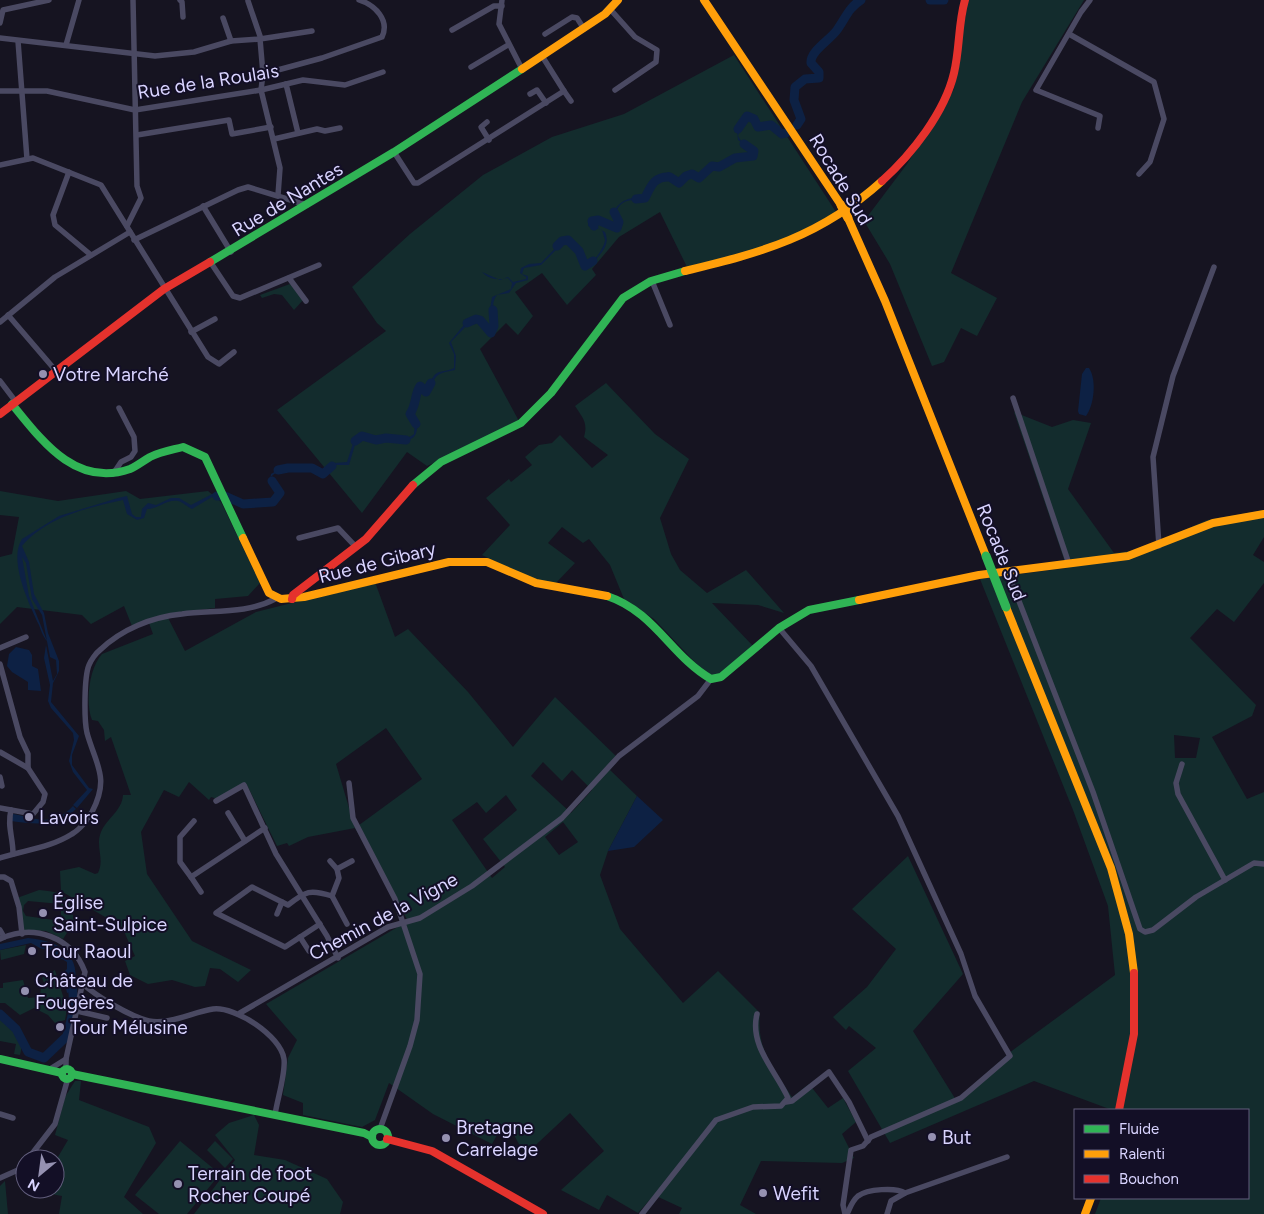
<svg xmlns="http://www.w3.org/2000/svg" width="1264" height="1214" font-family="Figtree,sans-serif">
  <style>
    .green { fill: #132c2d; fill-rule: evenodd }
    .water { fill: #0d2144 }
    .lines { fill: none; stroke-linecap: round; stroke-linejoin: round }
    .river { stroke: #0d2144; stroke-width: 9 }
    .street { stroke: #4a4962; stroke-width: 5.5 }
    .fast { stroke: #30b455; stroke-width: 8 }
    .slow { stroke: #ff9f0a; stroke-width: 8 }
    .jam { stroke: #e5322d; stroke-width: 8 }
    .fast-bridge { stroke: #30b455; stroke-width: 9 }
    .slow-bridge { stroke: #ff9f0a; stroke-width: 9 }
    .poi-dot { fill: #9591b1; stroke: #130f26; stroke-width: 2 }
    .labels { text-anchor: middle; stroke-width: 4; stroke-linejoin: round; paint-order: stroke }
    .street-label { font-size: 19px; fill: #d9d4ff; stroke: #130f26 }
    .poi-label { font-size: 19px; fill: #d9d4ff; stroke: #130f26; text-anchor: start }
  </style>
  <rect width="100%" height="100%" fill="#161421"/>
  <!-- green -->
  <g class="green">
    <polygon points="968,0 1084,0 1022,102 951,273 997,298 977,336 961,328 944,362 932,366 890,264 864,221 907,164 954,89"/>
    <polygon points="734,55 836,212 788,238 746,252 687,267 660,212 619,237 592,269 596,275 567,305 542,273 515,292 533,316 518,335 506,323 480,349 520,423 427,466 407,452 362,513 277,410 386,331 377,323 352,287 410,234 483,175 552,137 624,114"/>
    <polygon points="290,284 303,300 294,310 282,295 274,294 262,298 260,295"/>
    <path d="M606,383L655,434L689,459L660,518L671,554L680,570L707,593L746,570L784,613L758,605L712,603L753,646L720,675L713,677L706,674L654,619L624,599L610,565L589,539L583,543L562,527L548,543L575,563L555,584L532,579L482,555L510,525L486,498L509,479L511,482L532,465L525,457L539,445L552,443L560,435L592,468L608,455L584,437C588,423 583,418 575,406Z"/>
    <path d="M1014,412L1052,427L1073,420L1091,423L1068,489L1114,553L1139,550L1207,520L1264,510V537L1253,555L1264,562V583L1234,622L1217,609L1190,638L1256,705L1252,716L1212,737L1247,799L1264,792V1214H1095L1101,1198H1248V1110H1112L1034,1081L890,1143L848,1071L876,1048L849,1026L846,1030L833,1017L867,987L896,949L852,909L908,856L963,974L913,1031L956,1100L1013,1050L1115,975L1108,906L1073,810L980,579L1067,568ZM1174,735L1200,738L1196,758H1175Z"/>
    <path d="M0,491L58,501L126,491L140,499L208,491L221,502L260,583L248,596L215,599V608L166,614L185,651L256,612L375,582L395,637L408,629L468,692L513,747L555,697L619,759L610,770L637,796L608,851L600,875L620,929L683,1003L718,971L760,1013C756,1049 773,1068 792,1097L809,1084L828,1108L843,1098L856,1122L842,1134L854,1158L842,1163L761,1161L740,1205L756,1214H679L682,1208L654,1195L638,1213L607,1195L599,1210L561,1190L604,1151L570,1113L525,1155L509,1126L501,1128L492,1144L433,1114L389,1083L375,1120L362,1127L303,1115V1103L283,1095L288,1058L297,1040L266,1004L408,921L355,828L308,837L289,846L287,843L277,846L246,783L218,799L211,797L209,800L189,782L179,797L164,790L141,832L147,874L192,941L251,970L238,982L220,969L210,968L205,986L195,987L172,980L148,984L130,975L125,961L135,956L122,927L61,891L60,871L79,867L95,874L98,873C105,859 95,846 101,832C107,818 122,811 123,795H131L111,737L105,741L104,730L98,721L92,720C85,703 89,668 102,654L153,634L149,623L132,626L124,606L91,624L82,615L17,607L0,624V557L12,554L19,517L0,515ZM386,728L422,779L355,828L336,764ZM543,762L562,781L572,770L592,790L571,813L531,776ZM506,795L517,810L483,839L505,867L492,878L452,820L477,802L486,813ZM563,822L578,842L559,855L545,837Z"/>
    <path d="M39,890C65,892 71,896 74,922L63,939L46,931L24,930L17,898ZM28,901L61,904V921L26,916L23,911L24,905Z"/>
    <polygon points="26,945 24,954 1,960 0,950"/>
    <polygon points="55,970 67,1009 65,1020 55,1023 48,1015 34,1008 20,1015 5,1003 0,1003 0,988 3,988 3,983 23,980 28,998 40,997 41,986 45,985 42,978"/>
    <path d="M0,1014C13,1026 25,1037 20,1055L14,1054L16,1044L0,1041Z"/>
    <polygon points="75,1081 81,1081 79,1100 149,1127 156,1143 124,1197 143,1214 59,1214 62,1196 51,1194 51,1189 55,1189 55,1162 68,1140 55,1135 65,1097"/>
    <polygon points="254,1115 259,1125 254,1155 285,1160 327,1179 343,1202 340,1214 194,1214 235,1160 215,1135 229,1123"/>
    <polygon points="180,1141 220,1174 187,1214 159,1214 135,1195"/>
    <polygon points="215,1141 233,1159 225,1168 207,1150"/>
    <polygon points="5,1181 8,1214 0,1214 0,1186"/>
  </g>
  <!-- water -->
  <g class="water">
    <path d="M742,118L743,120L738,136C742,145 751,145 756,152L755,156L745,159L738,157L720,168L712,166L708,173L699,179L694,174L686,177L681,184L670,176C657,177 650,185 648,197C633,203 624,195 615,213L622,225L617,229C610,224 602,217 593,221L592,225L605,232C611,246 600,253 592,265L585,266L581,253L569,240H566L541,265L524,268L522,274L528,276V280L516,283L509,293L497,295C487,308 501,319 492,333L481,320L471,321L451,342L456,356L455,370C433,374 438,375 427,393L421,386C416,396 418,405 411,415C416,420 418,422 417,429C415,445 401,439 391,438C386,437 380,440 375,441L368,436L360,437L355,445L349,465H334L326,475C321,473 319,470 315,469C304,464 278,468 271,477L281,492L274,503L240,504L224,496L229,494L241,503L253,499L266,502L280,495V491L270,479L271,474C286,465 300,467 317,467L320,472L325,473L334,463L347,462L353,443L359,435L370,434L376,439C380,438 385,436 389,435C399,435 405,442 414,434L415,420L410,415L416,405L415,397L419,385L420,383L428,389C436,366 438,375 454,368V354L449,343L467,321L479,317L492,329L495,324L490,309L492,297L511,289L512,283L508,278C499,280 489,280 482,272L500,280L508,277L513,282L526,279V277L520,273L521,268L529,264L541,263L565,238H570L584,253L586,264C594,263 604,248 605,240L602,230L588,226L589,220L602,218L618,227L621,223L612,215C620,198 630,198 647,196L646,188L659,175L669,172L681,181L686,174L695,173L700,177L710,165L723,166L738,155L745,157L754,154V151L738,140L737,131Z"/>
    <path d="M1086,368H1089C1097,380 1094,405 1086,416L1079,414L1078,411L1082,374Z"/>
    <path d="M214,493L221,498L212,497L192,509C187,507 183,502 178,501C167,499 158,509 147,509L144,518L137,520L127,514L123,500C86,508 47,517 22,546L29,562L34,594L44,613L48,633L59,661V671L53,683L51,702L79,736L72,755V765L89,788L93,789L77,808L73,805L87,790L73,772L69,761L74,740L73,733L51,708L48,701L50,685L44,658L46,645L53,681L57,674L56,660L50,657L42,615L32,599L26,563L22,557L29,596L47,641C44,638 41,631 39,625C29,604 8,560 22,539L59,516L118,498L127,496L132,514L136,517H141L142,509L148,503L156,505L171,498H179L191,505Z"/>
    <polygon points="16,647 29,650 32,655 32,666 38,669 41,691 28,690 28,682 12,672 7,666 9,654"/>
    <polygon points="637,796 663,820 634,847 608,851"/>
    <path d="M73,806L76,809C57,828 35,824 11,821L13,814C37,818 52,828 73,806Z"/>
    <path d="M28,938C61,941 82,955 74,990L67,993L63,973L67,969V962L62,959L57,960L52,951L40,948L31,943L0,950V944Z"/>
  </g>
  <g class="lines">
    <!-- river -->
    <g class="river">
      <polyline points="930,0 944,0"/>
      <path d="M797,125L801,119L794,100L795,87L805,79L819,78V72L811,63C810,51 830,40 837,30C845,19 849,7 861,0"/>
      <polyline points="738,129 747,116 754,119 758,127 771,125 782,134 786,133"/>
      <path d="M636,199L645,198C651,186 654,176 670,177L679,183L686,176L692,174L699,178L712,166L719,167L735,158L753,156L754,151L744,144"/>
      <polyline points="594,226 592,221 598,220 617,228 619,222 614,212"/>
      <polyline points="557,246 562,241 568,240 579,251 585,266 593,261"/>
      <polyline points="467,323 476,319 480,320 491,333 494,326 493,310"/>
      <path d="M416,424L410,414C417,403 414,396 420,386L426,392L431,383"/>
      <polyline points="355,441 362,436 376,440 386,438 406,440"/>
      <polyline points="278,470 288,468 312,468 323,474 332,466"/>
      <polyline points="217,496 225,496 243,504 273,502 280,493 272,481"/>
      <polyline points="0,1014 16,1029 28,1052 44,1058 67,1036 74,1008 72,980"/>
    </g>
    <!-- street -->
    <g class="street">
      <polyline points="180,0 182,2 183,17"/>
      <polyline points="502,0 499,24 522,69"/>
      <polyline points="1090,0 1081,12 1036,90 1100,116 1098,128"/>
      <polyline points="248,1 261,39"/>
      <polyline points="610,9 635,37 657,50 656,62 615,90"/>
      <polyline points="223,18 231,41"/>
      <polyline points="0,23 3,10 49,0"/>
      <polyline points="452,30 494,6 502,6"/>
      <polyline points="545,34 572,17 577,18 584,29"/>
      <polyline points="1069,34 1154,82 1164,119 1150,162 1139,174"/>
      <polyline points="0,38 155,56 194,52 231,41 260,39"/>
      <polyline points="18,41 27,159"/>
      <polyline points="66,45 79,0"/>
      <polyline points="471,67 508,45"/>
      <path d="M263,74L322,58L382,37C390,20 375,5 359,0"/>
      <polyline points="286,84 298,133"/>
      <polyline points="0,91 47,91 135,110 261,90 303,80 345,85 383,72"/>
      <polyline points="564,91 571,101"/>
      <polyline points="530,94 537,90 546,103"/>
      <polyline points="487,122 481,127 489,140"/>
      <polyline points="137,135 229,120 232,134 271,127"/>
      <polyline points="274,139 317,129 325,131 340,128"/>
      <polyline points="394,152 414,183 418,183 564,91 542,56"/>
      <polyline points="0,165 33,158 101,185 208,357 219,364 234,352"/>
      <polyline points="69,172 53,215 55,225 91,255"/>
      <polyline points="278,195 280,168 261,90 263,74 260,39 312,31"/>
      <polyline points="203,206 231,252"/>
      <polyline points="127,226 141,198 137,186 133,0"/>
      <polyline points="134,240 238,190 248,187 307,205"/>
      <polyline points="211,263 233,296 240,298 319,265"/>
      <polyline points="289,278 306,301"/>
      <polyline points="652,281 670,325"/>
      <polyline points="8,315 56,371"/>
      <polyline points="0,322 55,277 130,232"/>
      <polyline points="191,332 215,319"/>
      <polyline points="0,381 16,402"/>
      <polyline points="1013,398 1069,564"/>
      <polyline points="113,474 121,462 131,457 135,451 134,437 119,408"/>
      <polyline points="299,538 338,528 356,547"/>
      <polyline points="1159,546 1153,457 1173,376 1214,267"/>
      <polyline points="1011,571 1012,583 1093,792 1140,929 1145,932 1153,930 1196,897 1254,863 1264,864"/>
      <polyline points="779,628 811,666 898,816 961,954 975,996 1010,1056 961,1098 871,1137 863,1146 851,1150 843,1205 845,1214"/>
      <polyline points="0,648 26,637"/>
      <polyline points="0,664 20,737 28,754 28,768"/>
      <polyline points="0,752 28,768 45,794 43,802 33,814 0,808"/>
      <polyline points="1182,764 1176,783 1178,794 1225,880"/>
      <polyline points="0,777 2,786"/>
      <polyline points="349,783 353,818 395,899 420,974 417,1020 410,1046 380,1129"/>
      <polyline points="216,801 244,785 276,854 327,936 338,958"/>
      <path d="M11,810C7,827 13,836 13,854"/>
      <polyline points="228,813 245,841"/>
      <polyline points="194,821 180,837 180,862 191,877 265,828"/>
      <path d="M0,858C24,850 50,848 72,834C79,830 88,820 92,812C110,778 96,765 87,733C84,720 84,677 89,665C91,660 96,653 100,650C122,629 152,617 182,614C213,610 247,614 275,599"/>
      <polyline points="330,861 337,869"/>
      <polyline points="0,877 4,877 11,881 19,907 22,934"/>
      <polyline points="191,877 201,892"/>
      <polyline points="332,896 339,878 337,869 352,861"/>
      <polyline points="277,914 282,902"/>
      <path d="M320,924L285,947L216,913L252,887L288,905C306,891 310,889 332,896L347,924"/>
      <polyline points="0,930 4,937"/>
      <polyline points="300,937 309,951"/>
      <path d="M0,939C34,923 72,937 85,972L66,1059V1069"/>
      <path d="M83,984C96,996 131,1017 149,1021C169,1025 193,1012 213,1009C235,1006 281,1036 284,1059C286,1073 277,1100 275,1115"/>
      <polyline points="77,1011 107,1018"/>
      <polyline points="240,1013 388,927 420,918 472,886 562,818 619,756 698,696 711,679"/>
      <polyline points="50,1069 66,1059"/>
      <polyline points="786,1102 792,1101 829,1072 849,1102 868,1141"/>
      <polyline points="0,1114 13,1118"/>
      <polyline points="28,1159 55,1124 68,1078"/>
      <polyline points="0,1178 18,1170 25,1162"/>
      <path d="M642,1214L716,1120L753,1107L781,1106L788,1098C776,1071 749,1046 757,1014"/>
      <path d="M847,1214C850,1208 852,1201 858,1196C867,1189 896,1187 905,1193"/>
      <polyline points="887,1214 891,1201 905,1193 1007,1157"/>
    </g>
    <!-- fast -->
    <g class="fast">
      <polyline points="210,262 394,152 522,69"/>
      <path d="M12,404C42,441 76,488 130,469C137,466 143,461 150,457C160,452 172,450 183,447L205,457L243,538"/>
      <polyline points="413,485 441,462 521,423 551,393 623,298 651,281 685,271"/>
      <path d="M607,596C655,612 671,656 711,679L721,677L779,628L809,610L859,600"/>
      <polyline points="0,1059 62,1073"/>
      <circle cx="67" cy="1074" r="5"/>
      <polyline points="72,1074 364,1133 372,1137"/>
      <circle cx="380" cy="1137" r="8"/>
    </g>
    <!-- slow -->
    <g class="slow">
      <polyline points="704,0 841,205"/>
      <polyline points="522,69 605,14 618,0"/>
      <polyline points="848,218 885,301 986,556"/>
      <path d="M685,271C763,252 820,237 882,181"/>
      <polyline points="243,538 269,593 281,599 304,597 449,562 487,562 536,583 607,596"/>
      <polyline points="859,600 979,575 1128,556 1213,523 1264,514"/>
      <polyline points="1006,607 1111,868 1129,934 1134,973"/>
      <polyline points="1085,1214 1091,1198"/>
    </g>
    <!-- jam -->
    <g class="jam">
      <path d="M882,181C912,154 945,112 954,73C960,48 958,24 965,0"/>
      <polyline points="0,414 164,289 210,262"/>
      <polyline points="292,599 293,595 366,539 413,485"/>
      <polyline points="1119,1110 1134,1034 1134,973"/>
      <polyline points="387,1139 432,1151 543,1214"/>
    </g>
    <!-- fast-bridge -->
    <polyline class="fast-bridge" points="986,556 1006,607"/>
    <!-- slow-bridge -->
    <polyline class="slow-bridge" points="841,205 848,218"/>
  </g>
  <!-- markers -->
  <g class="poi-dot">
    <circle cx="43" cy="374" r="5"/>
    <circle cx="29" cy="817" r="5"/>
    <circle cx="43" cy="913" r="5"/>
    <circle cx="32" cy="951" r="5"/>
    <circle cx="25" cy="991" r="5"/>
    <circle cx="60" cy="1027" r="5"/>
    <circle cx="932" cy="1137" r="5"/>
    <circle cx="446" cy="1138" r="5"/>
    <circle cx="178" cy="1184" r="5"/>
    <circle cx="763" cy="1193" r="5"/>
  </g>
  <g class="labels">
    <!-- street labels -->
    <g class="street-label">
      <text transform="translate(208 81) rotate(-9)" y="7">Rue de la Roulais</text>
      <text transform="translate(841 179) rotate(59)" y="7">Rocade Sud</text>
      <text transform="translate(287 199) rotate(-31)" y="7">Rue de Nantes</text>
      <text transform="translate(1002 552) rotate(68)" y="7">Rocade Sud</text>
      <text transform="translate(377 562) rotate(-14)" y="7">Rue de Gibary</text>
      <text transform="translate(383 916) rotate(-28)" y="7">Chemin de la Vigne</text>
    </g>
    <!-- poi labels -->
    <g class="poi-label">
      <text x="53" y="381">Votre Marché</text>
      <text x="39" y="824">Lavoirs</text>
      <text x="53" y="909">Église<tspan x="53" dy="22">Saint-Sulpice</tspan></text>
      <text x="42" y="958">Tour Raoul</text>
      <text x="35" y="987">Château de<tspan x="35" dy="22">Fougères</tspan></text>
      <text x="70" y="1034">Tour Mélusine</text>
      <text x="456" y="1134">Bretagne<tspan x="456" dy="22">Carrelage</tspan></text>
      <text x="942" y="1144">But</text>
      <text x="188" y="1180">Terrain de foot<tspan x="188" dy="22">Rocher Coupé</tspan></text>
      <text x="773" y="1200">Wefit</text>
    </g>
  </g>
  <!-- legend -->
  <rect x="1074" y="1109" width="175" height="90" fill="#130f26" stroke="#625e7d"/>
  <rect x="1084" y="1125" width="25" height="8" fill="#30b455" stroke="#625e7d"/>
  <text x="1119" y="1134" font-size="15" fill="#d9d4ff">Fluide</text>
  <rect x="1084" y="1150" width="25" height="8" fill="#ff9f0a" stroke="#625e7d"/>
  <text x="1119" y="1159" font-size="15" fill="#d9d4ff">Ralenti</text>
  <rect x="1084" y="1175" width="25" height="8" fill="#e5322d" stroke="#625e7d"/>
  <text x="1119" y="1184" font-size="15" fill="#d9d4ff">Bouchon</text>
  <!-- north arrow -->
  <g transform="translate(40 1174) rotate(209)"><circle r="24" fill="#130f26" stroke="#625e7d"/>
  <path d="M0-4L9 19L0 12L-9 19Z" fill="#9591b1"/>
  <text y="-8" font-size="14" font-weight="bold" text-anchor="middle" fill="#d9d4ff">N</text>
  </g>
</svg>
